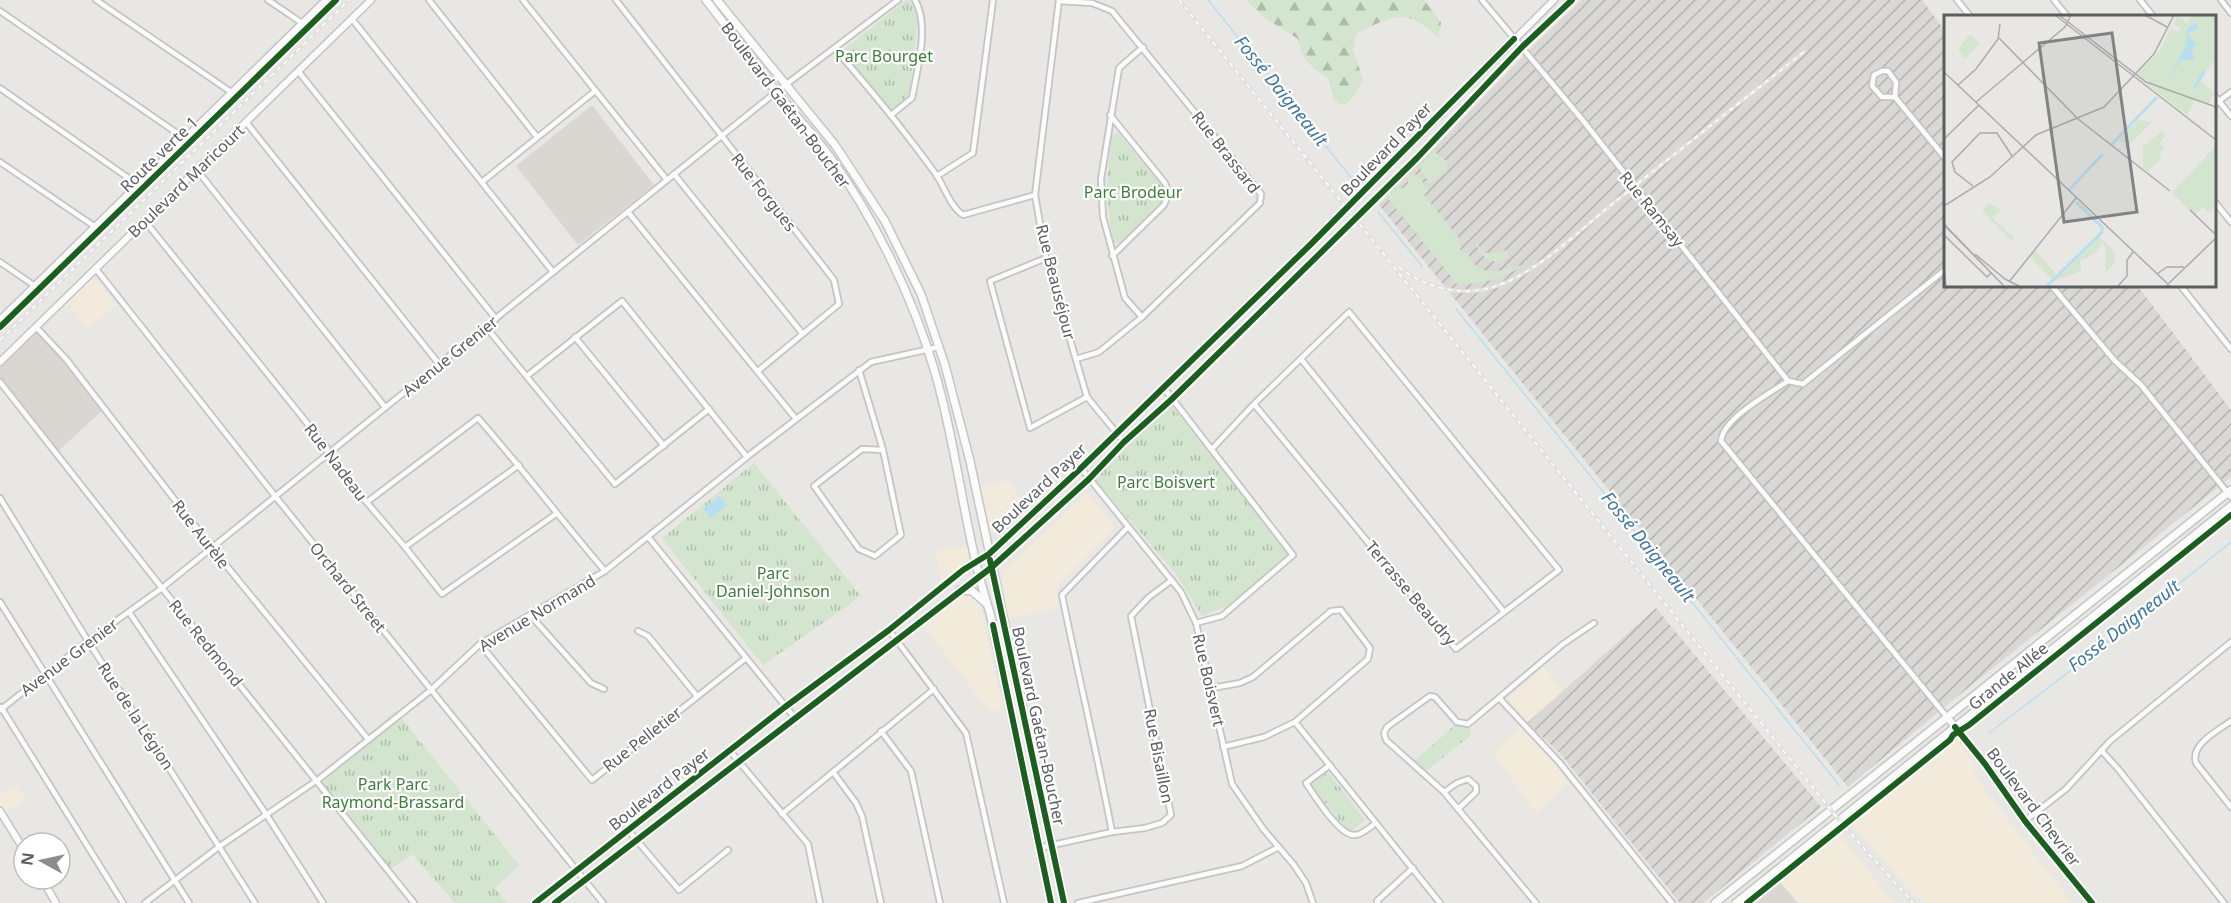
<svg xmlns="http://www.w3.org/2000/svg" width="2231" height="903" font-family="'Noto Sans',sans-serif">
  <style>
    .commercial { fill: #f2ebdb }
    .industrial { fill: url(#industrial-furrows) }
    .education { fill: #dad7d2 }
    .green { fill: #d3e4cf }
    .forest { fill: url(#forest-firs) }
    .park { fill: url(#park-tufts) }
    .water { fill: #b8def2 }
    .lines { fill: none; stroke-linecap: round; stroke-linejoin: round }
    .stream { stroke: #b8def2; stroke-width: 1.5 }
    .minor-casing { stroke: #c4c4c4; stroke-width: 8 }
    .tertiary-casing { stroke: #c4c4c4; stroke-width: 9 }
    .secondary-casing { stroke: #c5c5c5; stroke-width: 10 }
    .minor { stroke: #fcfbfb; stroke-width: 4.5 }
    .tertiary { stroke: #fcfbfb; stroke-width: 6 }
    .secondary { stroke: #fcfbfb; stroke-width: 7 }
    .rail-casing { stroke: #e1e1e0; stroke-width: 4 }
    .rail { stroke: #fff; stroke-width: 1.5; stroke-dasharray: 4.5; stroke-linecap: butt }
    .cycleway-casing { stroke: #fff; stroke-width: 10 }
    .cycleway { stroke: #1b5e20; stroke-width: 6 }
    .labels { text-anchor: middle; stroke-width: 4.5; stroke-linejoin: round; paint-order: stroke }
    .park-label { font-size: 16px; fill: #3c7f39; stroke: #fff }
    .street-label { font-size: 16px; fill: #595d60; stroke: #fff }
    .water-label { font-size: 18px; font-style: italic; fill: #4077a0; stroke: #fff }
    .inset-river { fill: none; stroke: #b8def2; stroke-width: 3 }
    .inset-road { fill: none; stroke: #abacab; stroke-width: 1.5 }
    .view { fill: #818385; fill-opacity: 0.15; stroke: #818385; stroke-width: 3 }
    .inset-edge { fill: none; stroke: #595d60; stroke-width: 3 }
  </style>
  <defs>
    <pattern id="industrial-furrows" width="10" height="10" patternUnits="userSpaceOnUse" patternTransform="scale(1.5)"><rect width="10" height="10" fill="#d9d8d4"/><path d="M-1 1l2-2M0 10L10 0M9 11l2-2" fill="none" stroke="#b3b2af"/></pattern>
    <pattern id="forest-firs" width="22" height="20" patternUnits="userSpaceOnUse" patternTransform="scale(1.5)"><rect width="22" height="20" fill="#d3e4cf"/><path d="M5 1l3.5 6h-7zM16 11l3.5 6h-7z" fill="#aebcab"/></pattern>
    <pattern id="park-tufts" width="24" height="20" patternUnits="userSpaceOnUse" patternTransform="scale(1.5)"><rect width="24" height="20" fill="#d3e4cf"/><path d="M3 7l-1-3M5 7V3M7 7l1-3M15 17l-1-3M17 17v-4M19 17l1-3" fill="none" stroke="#aebcab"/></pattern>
  </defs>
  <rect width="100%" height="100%" fill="#e8e7e3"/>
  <!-- commercial -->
  <g class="commercial">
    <polygon points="92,279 97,281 115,305 89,329 67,301"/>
    <polygon points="1009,481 1028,508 1001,532 992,533 987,530 978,487"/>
    <polygon points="1087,493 1115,528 1061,581 1057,590 1058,608 1008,618 1002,572"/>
    <polygon points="968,546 969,559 941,582 936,551"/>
    <polygon points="968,592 979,598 1003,709 990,712 924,626 963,594"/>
    <polygon points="1544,667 1562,691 1527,723 1508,697"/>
    <polygon points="1524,725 1568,781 1536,813 1493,753"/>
    <polygon points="1957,739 1977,769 1973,774 2072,903 1924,903 1913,894 1852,823"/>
    <polygon points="16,785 25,799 4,813 0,806 0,795"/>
    <polygon points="1838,834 1894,902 1893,903 1798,903 1779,881"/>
  </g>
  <!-- industrial -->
  <g class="industrial">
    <polygon points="1582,0 1922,0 1946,32 1946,285 2137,285 2231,410 2231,477 1948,704 1848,787 1379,205 1538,41"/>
    <polygon points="1656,608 1821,807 1703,903 1680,903 1559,752 1527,723"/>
  </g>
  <!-- education -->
  <g class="education">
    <polygon points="592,105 654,185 578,245 516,166"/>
    <polygon points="36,327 66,359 104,409 57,452 0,382 0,362"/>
    <polygon points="1779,881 1798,903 1752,903"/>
  </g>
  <!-- green -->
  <g class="green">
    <polygon points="1434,151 1446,161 1447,172 1430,183 1421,171 1420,165"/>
    <path d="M1410,173L1417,175L1429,190L1424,195L1459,238L1461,254L1468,253C1478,281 1504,270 1525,264C1505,278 1482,285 1457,284L1386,196L1396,186L1403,188L1408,183L1407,175Z"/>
    <path d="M1476,243H1478C1483,258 1495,253 1507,250L1509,257C1495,267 1480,259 1476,243Z"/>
  </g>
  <!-- forest -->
  <path class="forest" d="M1246,0H1424L1441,22L1439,38C1430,30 1419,20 1406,17C1394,14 1367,28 1356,34L1353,50L1363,79L1358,91L1346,104H1339L1334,99L1328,78L1313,68L1302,54L1298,39L1264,17Z"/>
  <!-- park -->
  <g class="park">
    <polygon points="906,0 910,1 918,16 910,90 903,102 890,110 842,51"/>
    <path d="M1118,133L1165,189L1164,200L1120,243L1114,242C1104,203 1107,174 1112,136Z"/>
    <polygon points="1170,404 1287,551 1288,559 1234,603 1202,616 1176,574 1093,477"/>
    <polygon points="754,463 861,596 763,665 662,538"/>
    <polygon points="396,711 519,865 495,888 507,903 455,903 412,854 387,872 314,779"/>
    <polygon points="1455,725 1469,725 1471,735 1424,773 1412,763"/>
    <polygon points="1328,772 1365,820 1349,833 1310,784"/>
  </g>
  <!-- water -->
  <polygon class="water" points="719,496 727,505 711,518 703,509"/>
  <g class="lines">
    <!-- stream -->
    <g class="stream">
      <polyline points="1208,0 1354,181"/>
      <polyline points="1378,212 1422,266"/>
      <polyline points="1456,309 1839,785"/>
      <polyline points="1989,733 2083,661 2231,542"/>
    </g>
    <!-- minor casing -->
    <g class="minor-casing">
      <g id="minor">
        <polyline points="96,0 231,92"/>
        <polyline points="268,0 302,23"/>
        <polyline points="429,0 537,137"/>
        <polyline points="523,0 667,180"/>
        <polyline points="616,0 834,280 839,304 758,371"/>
        <polyline points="1059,0 1035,195 1046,258 1087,397 1124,442"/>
        <polyline points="1482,0 1581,118 1788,381"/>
        <polyline points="1957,0 1970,16"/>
        <polyline points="2054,0 2067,16"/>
        <polyline points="2140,0 2153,16"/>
        <polyline points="2221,0 2231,13"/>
        <polyline points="1059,1 1092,3 1112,11 1261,194 1260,203 1142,317 1099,352 1076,359"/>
        <polyline points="0,11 184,138"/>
        <polyline points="352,19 553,272"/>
        <path d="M835,49C870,89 904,130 935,173C945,187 949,205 963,215L1035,195"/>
        <polyline points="298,71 496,319"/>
        <polyline points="0,88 137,184"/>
        <polyline points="2214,95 2231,116"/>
        <polyline points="1895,97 1882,97 1872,86 1874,75 1882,71 1888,71 1896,82 1895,97 1946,159"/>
        <polyline points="2214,105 2231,92"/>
        <path d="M891,115L912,98C917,70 930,25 915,0"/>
        <polyline points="1110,115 1165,183 1169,193 1164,205 1112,256"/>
        <polyline points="246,122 439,364"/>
        <polyline points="0,162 94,226"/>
        <polyline points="197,170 385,407"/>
        <polyline points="674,174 802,333"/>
        <polyline points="937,176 973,153 993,0"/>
        <polyline points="482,182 595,91"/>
        <polyline points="2214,201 2231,222"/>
        <polyline points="628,212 796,419"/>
        <polyline points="145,221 327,448 327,456 405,547 442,594 556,514"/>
        <polyline points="1046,258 990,281 1030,428 1087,397"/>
        <polyline points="0,262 35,286"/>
        <polyline points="96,269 275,496 603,903"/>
        <path d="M1946,269L1803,384L1788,381C1769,394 1723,418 1721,441L1947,717"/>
        <polyline points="2051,285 2115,361 2141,385 2231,497"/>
        <polyline points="2180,285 2231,349"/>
        <polyline points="1142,317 1125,298 1103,217 1101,179 1119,68 1143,47"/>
        <polyline points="36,327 66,359 212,548 368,739"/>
        <polyline points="486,327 615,484 709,409"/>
        <polyline points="575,337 664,446"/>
        <polyline points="1301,359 1504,612"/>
        <polyline points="859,370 883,450 901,535 875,556 859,549 814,486 862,449 883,450"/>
        <polyline points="527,376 622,301 747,457"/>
        <polyline points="0,382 162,588 414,903"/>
        <polyline points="1164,388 1293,555 1222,616 1196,623"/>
        <polyline points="1212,449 1254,404 1349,312 1559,570 1456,649 1254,404"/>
        <polyline points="1081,468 1181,592 1196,623 1232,784 1264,830 1294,865 1306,883 1313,903"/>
        <polyline points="0,498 88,641 255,903"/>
        <path d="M367,502L478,418C522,468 562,521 605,571"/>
        <polyline points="649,538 795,718"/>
        <polyline points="405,547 519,465"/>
        <polyline points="0,602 189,903"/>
        <polyline points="129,612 266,814 323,903"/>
        <polyline points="531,616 591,683 604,689"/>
        <polyline points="889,630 966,733 1004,903"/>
        <polyline points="638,631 648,636 697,696"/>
        <polyline points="480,644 592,780 746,658"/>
        <polyline points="1212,688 1240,683 1253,677 1331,611 1341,610 1370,648 1368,659 1295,722 1264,737 1223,747"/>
        <polyline points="1500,699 1559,762 1672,903"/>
        <polyline points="1,707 123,903"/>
        <polyline points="0,710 88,641 162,588 776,92 898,0"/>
        <path d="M2231,721C2218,731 2190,744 2196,763L2231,807"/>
        <polyline points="1295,722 1440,903"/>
        <polyline points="881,731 911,771 940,903"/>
        <polyline points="2101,750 2119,770 2224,903"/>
        <polyline points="730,751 808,844 820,903"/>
        <path d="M1330,765L1306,783C1314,795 1340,837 1355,835C1362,835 1370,827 1376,823"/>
        <polyline points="833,772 856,803 862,816 881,903"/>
        <polyline points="1444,792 1457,783 1468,779 1476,786 1476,792 1458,809"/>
        <polyline points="782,814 934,689"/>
        <polyline points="2025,821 2066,789 2110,741 2231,642"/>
        <polyline points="628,830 679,890 728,850"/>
        <path d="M1112,832C1097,753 1078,674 1062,595L1127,528"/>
        <polyline points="1039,848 1112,832 1145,828 1162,823 1171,815 1131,616 1149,597 1172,580"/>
        <polyline points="145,903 220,846 319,779 431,690 480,644 605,571 752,453 871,362 939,347"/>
        <polyline points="1078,903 1242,866 1279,847"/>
        <polyline points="1378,903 1377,901 1413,868"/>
        <polyline points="1536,903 1444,792 1386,740 1384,733 1387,727 1430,696 1435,697 1457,722 1468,724 1563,644 1594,623"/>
      </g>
    </g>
    <!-- tertiary casing -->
    <g class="tertiary-casing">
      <g id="tertiary">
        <polyline points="0,320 326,0"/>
        <polyline points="0,362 371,0"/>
        <polyline points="1947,717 1985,764 2025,821 2092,903"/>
        <polyline points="0,811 24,850"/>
        <polyline points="42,879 56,903"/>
        <polyline points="535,903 785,707 889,630 963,570 989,554 1081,468 1302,253 1554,0"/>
        <polyline points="555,903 992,567 1089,479 1124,442 1172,399 1417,158 1522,47 1572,0"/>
      </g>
    </g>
    <!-- secondary casing -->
    <g class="secondary-casing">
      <g id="secondary">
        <path d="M706,0C729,30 752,60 775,90C793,113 813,134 830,157C874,217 913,298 934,369C958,449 964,534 990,613L1051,903"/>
        <polyline points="717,0 835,145 885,221 921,294 945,365 970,461 1064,903"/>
        <polyline points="960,590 972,591 986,603"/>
        <polyline points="1715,903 2231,490"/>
        <polyline points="1736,903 2231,506"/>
      </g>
    </g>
    <!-- minor -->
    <use href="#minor" class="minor"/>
    <!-- tertiary -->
    <use href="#tertiary" class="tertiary"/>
    <!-- secondary -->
    <use href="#secondary" class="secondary"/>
    <!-- rail casing -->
    <g class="rail-casing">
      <g id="rail">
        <polyline points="1179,0 1844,826 1913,903"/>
        <path d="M1399,267C1426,288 1460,297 1493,287C1535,275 1581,229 1616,201C1678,151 1742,101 1805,51"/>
        <polyline points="0,340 349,0"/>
      </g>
    </g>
    <!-- rail -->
    <use href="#rail" class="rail"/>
    <!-- cycleway casing -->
    <g class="cycleway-casing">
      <g id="cycleway">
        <polyline points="0,327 336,0"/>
        <polyline points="990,560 1064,903"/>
        <polyline points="993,625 1051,903"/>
        <polyline points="1955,727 1985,764 2025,821 2092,903"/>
        <polyline points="535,903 785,707 889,630 963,570 989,554 1081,468 1311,244 1514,39"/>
        <polyline points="555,903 992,567 1089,479 1124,442 1172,399 1417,158 1522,47 1572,0"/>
        <polyline points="1747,903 1950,740 1953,735 1969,725 2231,515"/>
      </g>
    </g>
    <!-- cycleway -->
    <use href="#cycleway" class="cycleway"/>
  </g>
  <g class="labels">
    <!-- park labels -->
    <g class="park-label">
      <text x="884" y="62">Parc Bourget</text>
      <text x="1133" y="198">Parc Brodeur</text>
      <text x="1166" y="488">Parc Boisvert</text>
      <text x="773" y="579">Parc<tspan x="773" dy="18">Daniel-Johnson</tspan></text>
      <text x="393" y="790">Park Parc<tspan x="393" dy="18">Raymond-Brassard</tspan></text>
    </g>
    <!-- street labels -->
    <g class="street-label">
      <text transform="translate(786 105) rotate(53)" y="6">Boulevard Gaétan-Boucher</text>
      <text transform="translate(1386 149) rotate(-46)" y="6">Boulevard Payer</text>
      <text transform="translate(1226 152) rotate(52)" y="6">Rue Brassard</text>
      <text transform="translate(159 154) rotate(-44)" y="6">Route verte 1</text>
      <text transform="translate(186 181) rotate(-44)" y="6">Boulevard Maricourt</text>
      <text transform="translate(764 192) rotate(52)" y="6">Rue Forgues</text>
      <text transform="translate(1652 209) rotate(51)" y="6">Rue Ramsay</text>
      <text transform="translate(1056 282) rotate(76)" y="6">Rue Beauséjour</text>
      <text transform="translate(450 356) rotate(-39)" y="6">Avenue Grenier</text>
      <text transform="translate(336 462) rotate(53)" y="6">Rue Nadeau</text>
      <text transform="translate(1039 488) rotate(-43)" y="6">Boulevard Payer</text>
      <text transform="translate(201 534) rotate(52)" y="6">Rue Aurèle</text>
      <text transform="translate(348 587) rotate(51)" y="6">Orchard Street</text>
      <text transform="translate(1411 593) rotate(50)" y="6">Terrasse Beaudry</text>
      <text transform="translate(537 613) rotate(-31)" y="6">Avenue Normand</text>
      <text transform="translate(206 643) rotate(51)" y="6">Rue Redmond</text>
      <text transform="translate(69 657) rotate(-37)" y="6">Avenue Grenier</text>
      <text transform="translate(2008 676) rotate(-39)" y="6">Grande Allée</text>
      <text transform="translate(1209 680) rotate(77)" y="6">Rue Boisvert</text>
      <text transform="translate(136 716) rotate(57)" y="6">Rue de la Légion</text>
      <text transform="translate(1039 726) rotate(78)" y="6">Boulevard Gaétan-Boucher</text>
      <text transform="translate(642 739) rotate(-38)" y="6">Rue Pelletier</text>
      <text transform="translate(1159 756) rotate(79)" y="6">Rue Bisaillon</text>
      <text transform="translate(659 789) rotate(-38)" y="6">Boulevard Payer</text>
      <text transform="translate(2034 807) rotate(53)" y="6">Boulevard Chevrier</text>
    </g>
    <!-- water labels -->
    <g class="water-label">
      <text transform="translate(1281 91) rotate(51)" y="6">Fossé Daigneault</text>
      <text transform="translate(1648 547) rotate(51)" y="6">Fossé Daigneault</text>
      <text transform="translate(2124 626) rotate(-38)" y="6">Fossé Daigneault</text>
    </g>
  </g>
  <!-- overview -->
  <g transform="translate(1944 15)">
    <rect width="272" height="272" fill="#e8e7e3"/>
    <path d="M203,69L208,71L252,83L243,100Z" fill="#d3e4cf"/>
    <path d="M195,105L208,107L181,134L180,128L174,127ZM218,116L222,120L216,128L220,132L215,139L218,142L204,157L199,152V132ZM271,132V190L266,198L259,192L251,200L228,178Z" fill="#d3e4cf"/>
    <path d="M248,0H271V45L254,64L270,78L265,89L209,70L192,60L216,36L227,14L235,17L237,13L229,9L233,1L243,8ZM26,20L36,28L21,44L14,33ZM44,188L57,195L48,202L70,223L68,226L38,196ZM155,222L170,236L171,248L161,258L162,233L158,228L151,238L136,246L137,256L110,266ZM91,235L112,259L108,264L86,242Z" fill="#d3e4cf"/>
    <path d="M252,7L254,13L243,19L253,30L247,35L251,44L236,46L222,69L242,30L243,14Z" fill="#b8def2"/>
    <path class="inset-river" d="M250,73L261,56M168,129L213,82M125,175L159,139M103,271L158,217V212L132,187"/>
    <path class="inset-road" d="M111,0L272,125M115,0L202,67L272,92M201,0L223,12M54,22L134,104L226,176M0,57L226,271M14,70L32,54L54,24L56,9M32,87L121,12L127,0M0,124L35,90M29,171L11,157L8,147L36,118H53L68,141M0,191L46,162L92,120L160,92L210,39L230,0M246,195L271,219M0,209L60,271M0,210L60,271M0,220L43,262L47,258M31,239L61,264L75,271M0,253L2,271M213,259L223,252H240M65,267L132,183M174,271L183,261V245L189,237M222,271L272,223"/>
    <path class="view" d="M168,18L193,197L120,207L95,28Z"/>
    <rect width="272" height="272" class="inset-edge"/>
  </g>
  <!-- north arrow -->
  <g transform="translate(42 861) rotate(278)"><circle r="28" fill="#ffffff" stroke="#bdbebf" stroke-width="1.5"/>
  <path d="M0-4.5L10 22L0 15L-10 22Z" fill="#8b8d8e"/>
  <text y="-9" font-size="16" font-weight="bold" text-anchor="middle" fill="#595d60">N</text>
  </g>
</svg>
